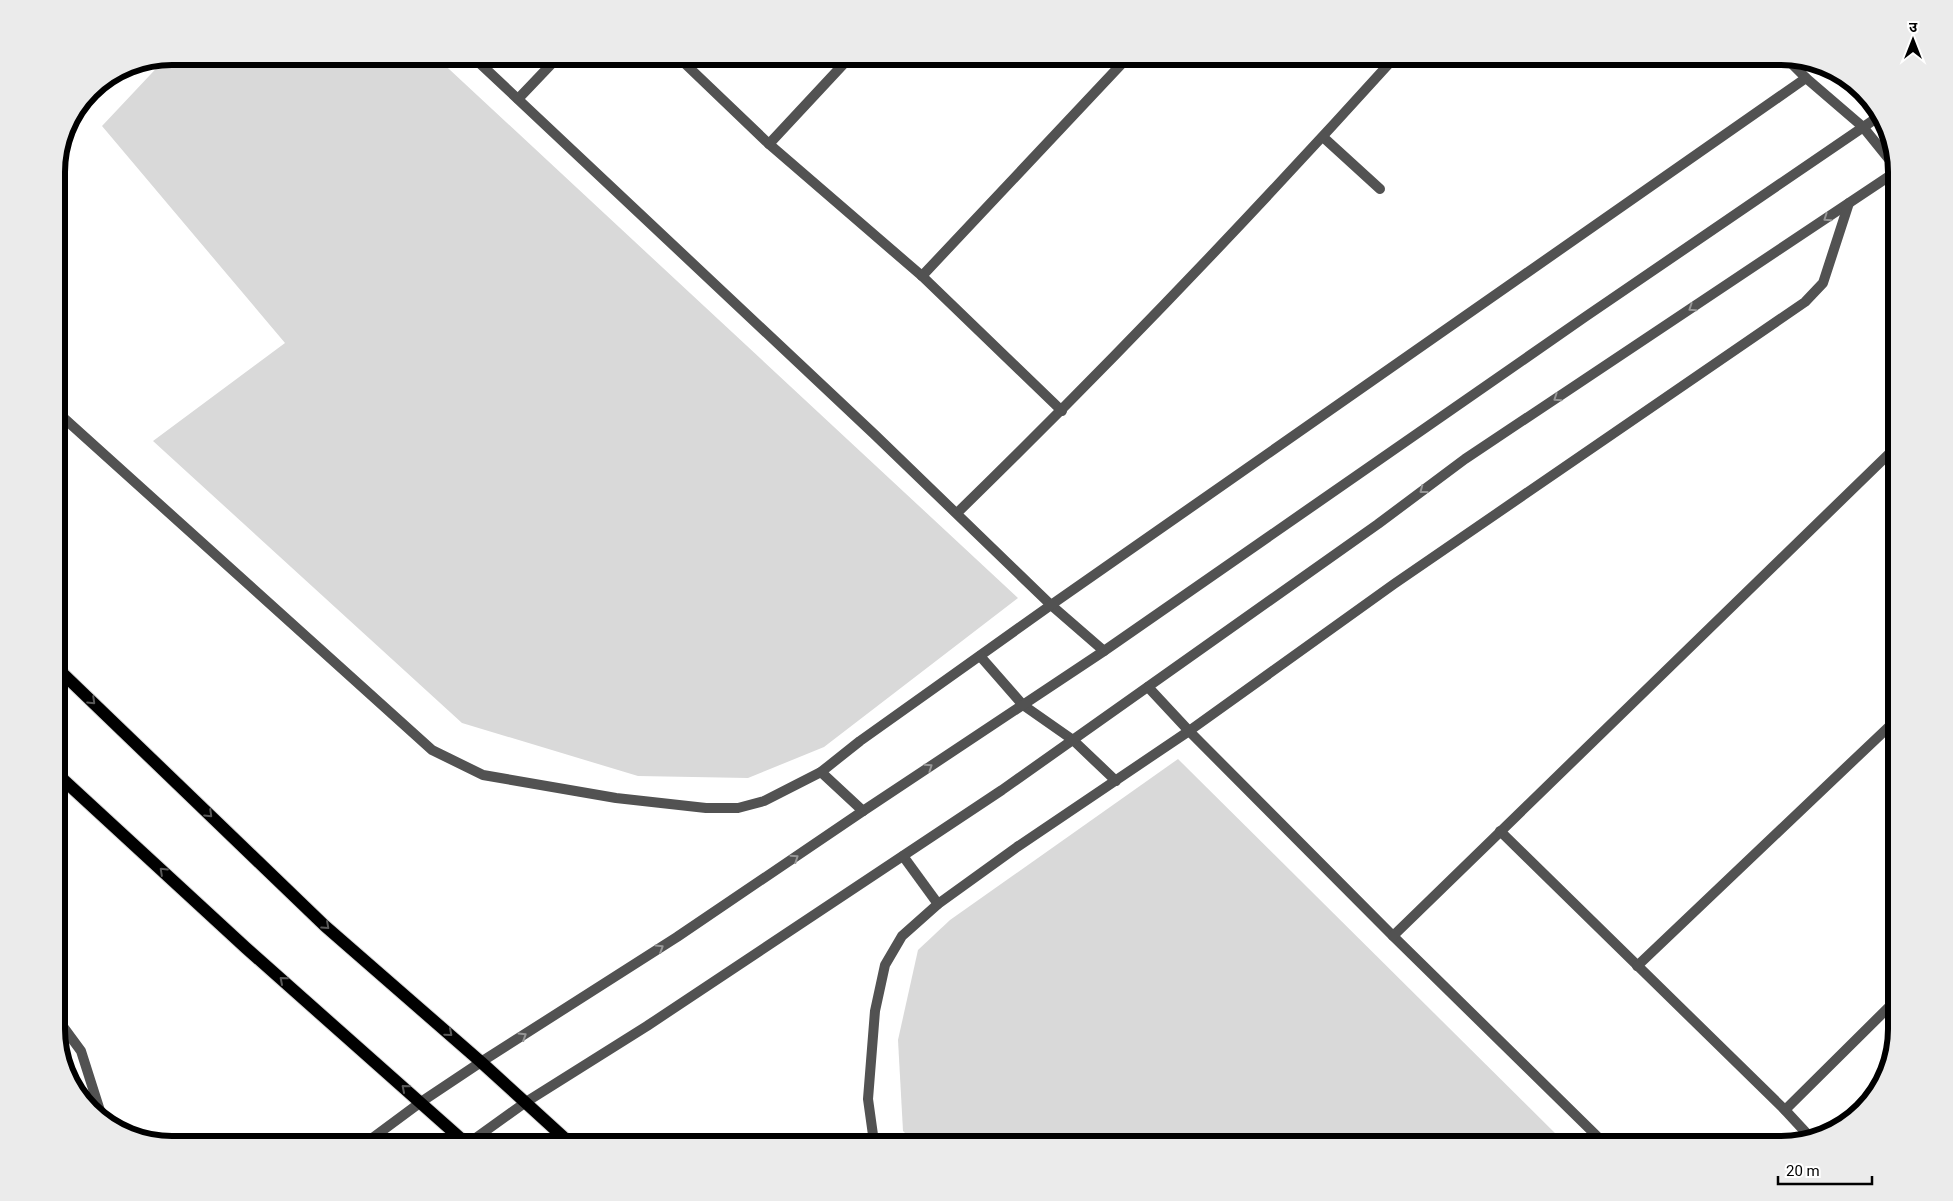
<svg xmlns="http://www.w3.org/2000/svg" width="1953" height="1201" font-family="Roboto,'Noto Sans Devanagari',sans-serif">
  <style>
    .green { fill: #d9d9d9 }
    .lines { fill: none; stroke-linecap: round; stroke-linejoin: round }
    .primary-casing { stroke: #dbdbdb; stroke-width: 14 }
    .minor { stroke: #525252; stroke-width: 10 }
    .tertiary { stroke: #525252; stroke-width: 10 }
    .primary { stroke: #000; stroke-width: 12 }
    .oneway { stroke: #979797 }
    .oneway2 { stroke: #595959 }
    .rim { fill: none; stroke: #000; stroke-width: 6 }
  </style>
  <rect width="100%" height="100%" fill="#fff"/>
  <!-- green -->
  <g class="green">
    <polygon points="172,56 435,56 1018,598 824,747 748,778 638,776 462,723 153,441 285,343 102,126 166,58"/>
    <polygon points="1178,759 1567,1145 917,1145 903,1131 898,1040 918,950 950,920"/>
  </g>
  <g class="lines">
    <!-- primary casing -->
    <g class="primary-casing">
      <g id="primary">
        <polyline points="56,667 325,926 481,1062 572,1145"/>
        <polyline points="56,773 246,948 468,1145"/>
      </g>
    </g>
    <!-- minor -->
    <g class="minor">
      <polyline points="472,56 874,434 1051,605 1104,651"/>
      <polyline points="677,56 769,144 922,276 1062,411"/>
      <polyline points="1785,57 1806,78 1863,127 1897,169"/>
      <polyline points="518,99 559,56"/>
      <polyline points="1323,137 1380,189"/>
      <polyline points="769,144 851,56"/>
      <polyline points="922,276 1129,56"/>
      <polyline points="56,411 432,750 483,775 616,798 706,808 738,808 764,801 821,772 860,741 1051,605 1806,78"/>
      <path d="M957,513C1108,366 1254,213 1396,56"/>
      <polyline points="1148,687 1189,731 1393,936 1606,1145"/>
      <polyline points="1500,831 1785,1110 1810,1137"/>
      <polyline points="1393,936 1897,446"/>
      <polyline points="1637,966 1897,719"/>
      <polyline points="56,1017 81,1051 102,1117"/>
      <polyline points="1785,1110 1897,999"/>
    </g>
    <!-- tertiary -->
    <g class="tertiary">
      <polyline points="980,656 1023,705 1073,740 1116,781"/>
      <polyline points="821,772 863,811"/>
      <polyline points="903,856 938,904"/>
      <polyline points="363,1145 421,1102 481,1062 677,937 863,811 1104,651 1585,317 1881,115"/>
      <polyline points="466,1145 526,1102 647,1026 1002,790 1378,524 1465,459 1897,171"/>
      <polyline points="878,1145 873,1135 868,1099 875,1011 885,965 902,936 938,904 1017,847 1189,731 1394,584 1805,302 1823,283 1849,203"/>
    </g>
    <!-- primary -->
    <use href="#primary" class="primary"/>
  </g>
  <!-- one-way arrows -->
  <defs><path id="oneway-chevron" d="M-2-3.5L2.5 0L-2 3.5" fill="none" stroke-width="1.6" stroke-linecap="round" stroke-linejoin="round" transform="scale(1.25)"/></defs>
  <g class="oneway">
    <use href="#oneway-chevron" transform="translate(1827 218) rotate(146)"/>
    <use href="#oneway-chevron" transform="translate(1692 308) rotate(146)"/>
    <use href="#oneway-chevron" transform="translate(1557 398) rotate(146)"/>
    <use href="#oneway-chevron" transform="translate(1423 490) rotate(143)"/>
    <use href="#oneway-chevron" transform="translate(929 767) rotate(-34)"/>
    <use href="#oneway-chevron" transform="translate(795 858) rotate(-34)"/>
    <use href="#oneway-chevron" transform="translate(660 948) rotate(-32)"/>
    <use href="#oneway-chevron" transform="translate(523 1036) rotate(-32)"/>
  </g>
  <g class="oneway2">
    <use href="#oneway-chevron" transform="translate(92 701) rotate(44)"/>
    <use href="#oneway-chevron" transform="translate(209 814) rotate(44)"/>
    <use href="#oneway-chevron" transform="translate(163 871) rotate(-137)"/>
    <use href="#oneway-chevron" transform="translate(326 926) rotate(42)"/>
    <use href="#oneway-chevron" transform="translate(283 980) rotate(-139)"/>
    <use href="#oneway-chevron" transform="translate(449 1033) rotate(41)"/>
    <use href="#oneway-chevron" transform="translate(405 1088) rotate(-139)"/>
  </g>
  <!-- crop -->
  <path d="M0 0H1953V1201H0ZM172 65H1781A107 107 0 0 1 1888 172V1029A107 107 0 0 1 1781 1136H172A107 107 0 0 1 65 1029V172A107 107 0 0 1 172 65Z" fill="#ebebeb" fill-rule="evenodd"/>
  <path class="rim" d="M172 65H1781A107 107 0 0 1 1888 172V1029A107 107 0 0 1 1781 1136H172A107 107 0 0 1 65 1029V172A107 107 0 0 1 172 65Z"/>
  <!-- north arrow -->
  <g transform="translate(1913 40)" stroke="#ffffff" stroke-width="4" paint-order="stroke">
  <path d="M0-4L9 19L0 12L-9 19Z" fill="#000000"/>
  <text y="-8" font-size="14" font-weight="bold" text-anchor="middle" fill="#000000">उ</text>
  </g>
  <!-- scale -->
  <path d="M1778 1176v8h94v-8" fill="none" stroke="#000000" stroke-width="2.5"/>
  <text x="1786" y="1176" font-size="15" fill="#000000" stroke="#ffffff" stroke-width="4" paint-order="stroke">20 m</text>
</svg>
